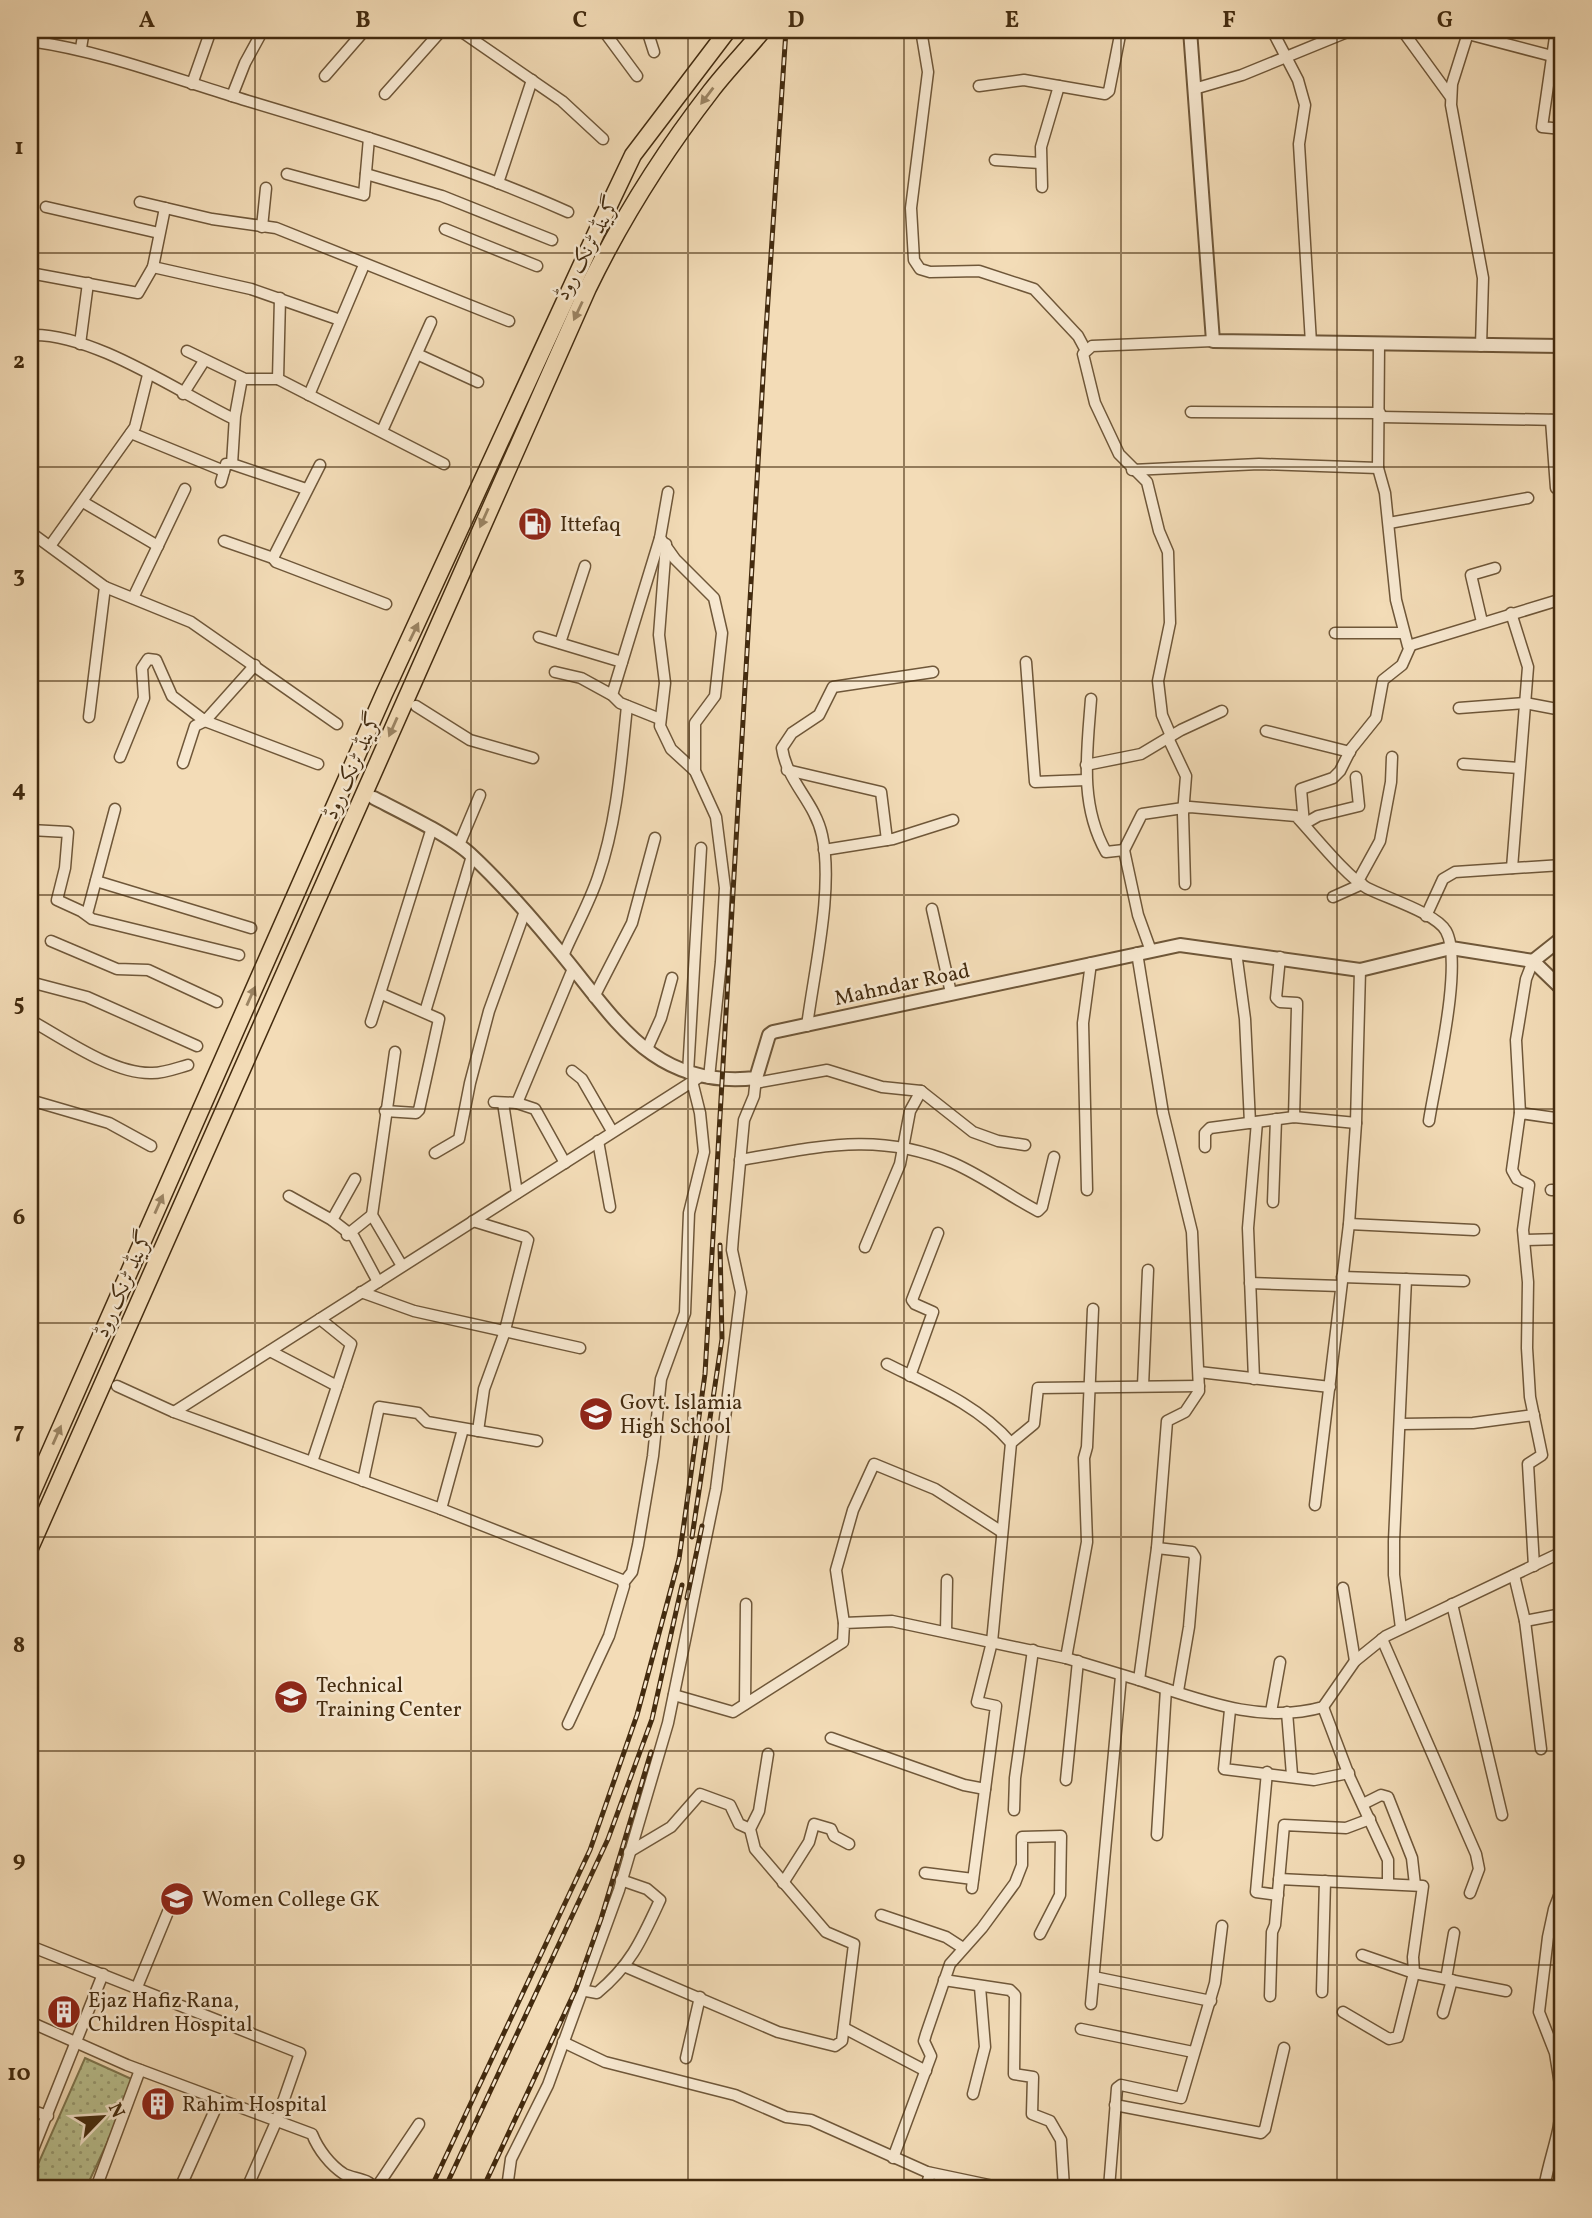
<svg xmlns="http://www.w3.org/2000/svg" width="1592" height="2218" font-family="Vollkorn,Amiri,serif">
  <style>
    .park { fill: url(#park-dots); stroke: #7e764f; stroke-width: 2 }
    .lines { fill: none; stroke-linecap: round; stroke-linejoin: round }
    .minor-casing { stroke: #6f5739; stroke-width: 13 }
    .tertiary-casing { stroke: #6f5739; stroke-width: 16 }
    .trunk-casing { stroke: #432b0f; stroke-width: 19 }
    .minor { stroke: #f7e8d0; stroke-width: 10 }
    .tertiary { stroke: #f7e8d0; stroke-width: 12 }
    .trunk { stroke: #f3dcb7; stroke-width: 16 }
    .rail-casing { stroke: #432b0f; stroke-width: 5 }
    .rail { stroke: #f7e8d0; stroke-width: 2.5; stroke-dasharray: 8; stroke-linecap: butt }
    .oneway { fill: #9b8463 }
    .grid { fill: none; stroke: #432b0f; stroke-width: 2; stroke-opacity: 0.55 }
    .labels { text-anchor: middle; stroke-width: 5; stroke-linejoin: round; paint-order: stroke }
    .street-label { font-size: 21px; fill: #432b0f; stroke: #f7e8d0 }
    .poi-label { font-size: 21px; fill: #432b0f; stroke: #f7e8d0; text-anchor: start }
    .neatline { fill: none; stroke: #432b0f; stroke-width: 2.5 }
    .grid-label { font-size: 23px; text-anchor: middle; font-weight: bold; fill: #432b0f }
  </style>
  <defs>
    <pattern id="park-dots" width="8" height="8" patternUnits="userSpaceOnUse" patternTransform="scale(1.75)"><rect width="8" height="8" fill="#b9c08f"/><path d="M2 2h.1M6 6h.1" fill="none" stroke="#989c73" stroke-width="1.8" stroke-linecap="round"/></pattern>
  </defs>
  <rect width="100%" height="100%" fill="#f3dcb7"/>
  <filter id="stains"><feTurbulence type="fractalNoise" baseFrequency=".00286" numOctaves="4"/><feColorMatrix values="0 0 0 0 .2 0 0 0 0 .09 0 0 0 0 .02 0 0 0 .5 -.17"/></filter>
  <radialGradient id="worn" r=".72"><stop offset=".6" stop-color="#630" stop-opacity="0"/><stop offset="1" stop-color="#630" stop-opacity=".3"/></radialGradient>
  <!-- park -->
  <polygon class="park" points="85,2058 136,2081 86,2188 62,2188 31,2180"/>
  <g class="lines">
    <!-- minor casing -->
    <g class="minor-casing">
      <g id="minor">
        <polyline points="459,30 562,101 603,139"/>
        <polyline points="603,30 637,76"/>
        <polyline points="647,30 654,52"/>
        <polyline points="921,30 928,72 911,208 914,260 920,269 930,272 979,271 1034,289 1078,336 1085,349"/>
        <polyline points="1272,30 1298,80 1305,105 1299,144 1311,343"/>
        <polyline points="1402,30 1450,96"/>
        <polyline points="1469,30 1452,84 1451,105 1483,278 1481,346"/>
        <polyline points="1556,30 1542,127 1562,129"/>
        <polyline points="1468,34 1552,56"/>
        <path d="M30,41C101,51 167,76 235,97C348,131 461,164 568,212"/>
        <polyline points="81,48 84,30"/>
        <polyline points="325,76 365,30"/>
        <polyline points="192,84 211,30"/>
        <polyline points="979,86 1024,80 1105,94 1109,91 1121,30"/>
        <polyline points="1194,89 1242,75 1352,30"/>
        <polyline points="385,94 442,30"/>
        <polyline points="232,96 245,63 263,30"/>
        <polyline points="995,160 1040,163"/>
        <polyline points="287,174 364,195 369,138"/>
        <polyline points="366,174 442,196 552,240"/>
        <polyline points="498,183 532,80"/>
        <polyline points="1042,187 1041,147 1059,86"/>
        <polyline points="140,202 212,219 276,228 509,321"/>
        <polyline points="46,207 159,233"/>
        <polyline points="165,208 153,267 251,289 340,320"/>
        <polyline points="262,227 266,188"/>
        <polyline points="445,229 537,266"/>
        <polyline points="30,273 138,293 153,267"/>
        <polyline points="280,298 278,379 444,464"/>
        <path d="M30,335C92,332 178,392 234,419"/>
        <polyline points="80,344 88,283"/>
        <polyline points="1379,344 1378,468 1385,493 1396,600 1408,646 1562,599"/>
        <polyline points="187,351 245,379 278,379"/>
        <polyline points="417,354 478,382"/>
        <polyline points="183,394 204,361"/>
        <polyline points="309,395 364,265"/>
        <polyline points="1191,412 1380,413"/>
        <polyline points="1380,417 1562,420"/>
        <polyline points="1551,420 1556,488"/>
        <polyline points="382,431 431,322"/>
        <polyline points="131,433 224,471"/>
        <polyline points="232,464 235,416 242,378"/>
        <polyline points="320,465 273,558 276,562 386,604"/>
        <polyline points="1132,470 1259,464 1378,468"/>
        <polyline points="221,482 226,464 232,464 306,489"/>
        <polyline points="668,492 660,538 675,559 714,598 722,633 715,696 695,723 695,771 716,817 725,888 721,962 709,1078"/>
        <polyline points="83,502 158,546"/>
        <polyline points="1389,523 1528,498"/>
        <polyline points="30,532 105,587 191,622 337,724"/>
        <polyline points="224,541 273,558"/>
        <polyline points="666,544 659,635 665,683 660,726 671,749 695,771"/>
        <polyline points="50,546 135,427 148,375"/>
        <polyline points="133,598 185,489"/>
        <polyline points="1511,613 1528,667 1512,868"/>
        <polyline points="1482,622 1471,575 1495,568"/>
        <polyline points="1335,633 1403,633"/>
        <polyline points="539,637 622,662"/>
        <polyline points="560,643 585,566"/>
        <polyline points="1026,662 1035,782 1086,780"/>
        <polyline points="555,672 581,678 612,695 620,703 660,719"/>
        <polyline points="612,695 660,538"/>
        <path d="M1091,699C1087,752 1079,804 1106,852L1124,850"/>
        <polyline points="416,706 470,740 533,758"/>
        <polyline points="1459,708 1525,703 1562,710"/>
        <polyline points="89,717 105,587"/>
        <polyline points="1266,731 1350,752"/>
        <polyline points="1171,736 1162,715 1158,681 1170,623 1168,552 1159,531 1147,482 1119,454 1095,403 1083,354 1092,346 1213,341"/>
        <polyline points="1168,738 1186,776 1183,814 1185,884"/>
        <polyline points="120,757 144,698 142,668 148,659 156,660 172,696 205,721 255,665"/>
        <polyline points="183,763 195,726 205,721 318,764"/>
        <polyline points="1463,764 1519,768"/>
        <polyline points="1086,765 1141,754 1181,730 1222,711"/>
        <polyline points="787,770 881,792 887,840"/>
        <polyline points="1356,777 1359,806 1318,816 1304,824 1301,789 1333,778 1340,771 1351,749 1376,718 1383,680 1402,665 1410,647"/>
        <polyline points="30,830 68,832 65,868 57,900 81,911 92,919 239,955"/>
        <polyline points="459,845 480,795"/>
        <polyline points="824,850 893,839 953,820"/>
        <polyline points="96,881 251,928"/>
        <polyline points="1358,881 1380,841 1391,782 1392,757"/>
        <polyline points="1333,897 1362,884"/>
        <polyline points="932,909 951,993"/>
        <polyline points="87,914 115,809"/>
        <polyline points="1426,916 1443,879 1455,872 1562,865"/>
        <polyline points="51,941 117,969 148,970 217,1002"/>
        <path d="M1151,951L1138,915L1124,850L1142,814L1190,807L1296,816C1313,834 1347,877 1367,888C1386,898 1436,913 1446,931C1464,963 1435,1081 1429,1121"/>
        <polyline points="1236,952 1245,1019 1250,1123"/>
        <path d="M1137,953L1163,1113L1192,1232L1199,1391L1185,1412L1167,1421L1157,1548L1139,1680C1198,1699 1260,1725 1323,1707L1355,1661L1386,1636L1562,1552"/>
        <path d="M563,956C574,930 589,904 598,877C617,822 621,764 627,706"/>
        <polyline points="1280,957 1276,998 1280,1002 1297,1003 1297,1008 1294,1117"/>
        <polyline points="1533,961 1526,979 1516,1040 1520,1113 1512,1170 1517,1179 1529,1185 1523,1230 1528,1282 1527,1348 1530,1397 1542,1455 1528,1464 1534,1566"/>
        <polyline points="30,982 87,997 197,1046"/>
        <polyline points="382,994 439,1019 419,1110 416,1113 385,1111"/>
        <polyline points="594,997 632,923 655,838"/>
        <polyline points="425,1012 472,856"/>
        <path d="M30,1020C63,1038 111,1073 150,1073C162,1074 177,1068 188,1065"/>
        <polyline points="371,1022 431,831"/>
        <path d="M807,1026C814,971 834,888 822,835C815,802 787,782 782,748L792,733L819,715L833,687L933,672"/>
        <polyline points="647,1049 661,1018 672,978"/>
        <polyline points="395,1052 372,1215 402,1266"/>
        <polyline points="572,1071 582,1079 612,1131"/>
        <polyline points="688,1073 701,848"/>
        <polyline points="755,1083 827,1070 882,1087 921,1091 973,1132 998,1141 1025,1145"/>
        <polyline points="30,1100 109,1123 151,1146"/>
        <polyline points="494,1102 517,1103 535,1109 565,1163"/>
        <polyline points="503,1103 517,1193"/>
        <polyline points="517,1103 572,971"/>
        <polyline points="1520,1113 1562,1119"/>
        <polyline points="598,1141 610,1207"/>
        <polyline points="1205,1147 1205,1133 1210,1128 1294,1117 1356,1123"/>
        <polyline points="435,1153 459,1139 470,1083 489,1011 524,914"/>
        <path d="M740,1160C818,1147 878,1131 953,1163C983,1176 1009,1196 1038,1211L1042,1207L1054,1157"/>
        <polyline points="1087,1190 1083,1023 1091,963"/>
        <polyline points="1551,1190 1562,1190"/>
        <polyline points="289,1196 332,1220 354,1237 378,1282"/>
        <polyline points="1273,1202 1276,1119"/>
        <polyline points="332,1220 355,1179"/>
        <polyline points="473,1221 525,1237 528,1240 504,1334 484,1389 478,1431"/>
        <polyline points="1349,1224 1474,1230"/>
        <polyline points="347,1235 372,1215"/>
        <polyline points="1526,1240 1562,1239"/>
        <polyline points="865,1247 900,1164 910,1111 921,1091"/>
        <polyline points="1342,1277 1464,1281"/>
        <polyline points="1250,1283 1341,1286"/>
        <polyline points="361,1292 414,1311 580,1348"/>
        <polyline points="270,1351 337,1386"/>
        <path d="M887,1364C931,1386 978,1405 1011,1443"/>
        <polyline points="1199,1372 1330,1387"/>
        <polyline points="910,1376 933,1312 915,1304 912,1300 938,1233"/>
        <polyline points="1254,1379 1248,1228 1257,1122"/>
        <polyline points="117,1386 174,1412 441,1509 622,1580 624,1586 609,1636 568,1724"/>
        <polyline points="1143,1386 1148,1270"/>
        <polyline points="174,1412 698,1078"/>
        <polyline points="1401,1424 1473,1423 1534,1415"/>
        <polyline points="312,1462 351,1344 320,1319"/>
        <polyline points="363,1481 379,1407 418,1413 427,1422 537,1441"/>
        <polyline points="1315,1505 1349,1224 1356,1123 1360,970"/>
        <polyline points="441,1509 463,1429"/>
        <polyline points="1157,1548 1192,1552 1195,1557 1189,1627 1178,1691"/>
        <polyline points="1514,1575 1525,1621 1541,1749"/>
        <polyline points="624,1582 632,1572 638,1545 653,1456 661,1379 685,1313 689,1213 704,1152 700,1113 692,1081"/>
        <polyline points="1343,1588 1355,1661"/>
        <polyline points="1452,1604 1502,1815"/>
        <polyline points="1525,1621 1562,1614"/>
        <polyline points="844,1623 836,1570 853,1510 874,1464 935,1489 1002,1532"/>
        <polyline points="1401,1628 1394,1575 1394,1541 1406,1279"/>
        <polyline points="946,1632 947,1580"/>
        <polyline points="1382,1639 1476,1854 1479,1869 1470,1893"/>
        <polyline points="1066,1658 1087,1542 1084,1458 1087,1447 1093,1309"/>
        <polyline points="674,1695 733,1712 843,1642 844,1623 892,1621 1066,1658 1139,1680"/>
        <polyline points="745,1704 746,1604"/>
        <polyline points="1323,1707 1350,1778 1388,1860 1388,1883"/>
        <polyline points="1230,1710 1224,1769 1314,1780 1349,1773"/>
        <polyline points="1271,1712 1280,1662"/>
        <polyline points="1287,1712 1292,1775"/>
        <polyline points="831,1738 964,1785 985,1789"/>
        <polyline points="1267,1772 1256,1892 1278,1895"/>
        <polyline points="1066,1780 1078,1661"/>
        <polyline points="1363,1804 1381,1795 1388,1797 1412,1858 1415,1885"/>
        <polyline points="1014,1810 1015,1778 1033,1650"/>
        <polyline points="1157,1835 1166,1689"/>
        <polyline points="629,1852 671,1827 700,1794 730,1805 739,1824 750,1829"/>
        <polyline points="925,1873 973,1879"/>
        <polyline points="1279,1879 1423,1886 1413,1957 1414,1973 1506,1991"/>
        <polyline points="783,1883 809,1842 814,1824 831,1829 834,1836 849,1844"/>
        <polyline points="972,1888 996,1706 977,1702 992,1642 1011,1443 1034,1424 1038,1388 1199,1386"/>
        <polyline points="1562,1888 1554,1909 1548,1937 1539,2012 1555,2053 1562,2097"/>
        <polyline points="881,1915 946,1937 963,1948"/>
        <polyline points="30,1946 300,2053 276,2122 247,2188"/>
        <polyline points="626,1967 778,2032 835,2046 842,2041 854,1944 826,1932 755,1849 750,1829 759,1811 768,1754"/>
        <polyline points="1094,1977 1211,2001"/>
        <polyline points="1446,1979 1454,1933"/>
        <polyline points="944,1980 1010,1990 1015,1995 1014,2074 1033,2077 1032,2114 1050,2121 1061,2140 1064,2188"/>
        <polyline points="137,1987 177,1890"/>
        <path d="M581,1990L597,1993C631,1965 642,1939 660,1900L647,1889L621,1880"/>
        <polyline points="1322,1992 1325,1881"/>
        <polyline points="1270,1996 1272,1932 1275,1925 1284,1825 1346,1828 1370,1819"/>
        <polyline points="1091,2004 1121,1676"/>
        <polyline points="1343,2012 1389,2039 1398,2037 1414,1973 1362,1955"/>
        <polyline points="1443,2013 1452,1980"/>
        <path d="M30,2022L127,2065L312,2134C318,2149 330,2165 344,2174C354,2179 368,2178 374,2188"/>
        <polyline points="844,2028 926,2071"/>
        <polyline points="1081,2029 1193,2052"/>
        <polyline points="563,2042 605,2062 735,2095 786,2117 811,2120 927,2172 1003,2188"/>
        <polyline points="686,2058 700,1997"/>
        <polyline points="973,2094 985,2047 980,1987"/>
        <polyline points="1115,2105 1261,2133 1265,2129 1284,2048"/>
        <polyline points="30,2110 48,2116"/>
        <polyline points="30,2157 103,1974"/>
        <polyline points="893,2158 931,2056 924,2041 926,2034 950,1964 982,1928 1015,1883 1022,1865 1022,1837 1061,1836 1060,1895 1040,1934"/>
        <polyline points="96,2188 140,2070"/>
        <polyline points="180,2188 219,2101"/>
        <polyline points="376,2188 419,2124"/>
        <polyline points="507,2188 511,2159 548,2085 619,1890 668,1723 716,1489 741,1292 732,1250 733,1237 744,1120 754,1096 756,1078"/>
        <polyline points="926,2188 930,2173"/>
        <polyline points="1109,2188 1117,2088 1121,2085 1181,2098 1215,1983 1222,1926"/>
        <path d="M1544,2188C1550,2154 1561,2133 1562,2098"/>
      </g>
    </g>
    <!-- tertiary casing -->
    <g class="tertiary-casing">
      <g id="tertiary">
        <polyline points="1190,30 1213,341 1562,346"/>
        <path d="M374,798C401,812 449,835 470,854C498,880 530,916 554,945C613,1014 649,1090 756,1078L769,1035L773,1032L1180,945L1360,970L1451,948L1533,961L1562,989"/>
        <polyline points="1533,961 1562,938"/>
      </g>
    </g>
    <!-- trunk casing -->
    <g class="trunk-casing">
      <g id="trunk">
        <polyline points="30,1497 384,694 604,216 633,155 728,30"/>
        <path d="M30,1548L588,288C622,218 663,153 711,91C727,70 746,51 763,30"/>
      </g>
    </g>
    <!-- minor -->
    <use href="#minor" class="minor"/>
    <!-- tertiary -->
    <use href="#tertiary" class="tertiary"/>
    <!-- trunk -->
    <use href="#trunk" class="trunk"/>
    <!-- rail casing -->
    <g class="rail-casing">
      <g id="rail">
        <polyline points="692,1537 722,1339 720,1245"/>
        <polyline points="687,1598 702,1526"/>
        <polyline points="431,2188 590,1850 637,1715 679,1559 705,1374 764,360 786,30"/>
        <polyline points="445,2188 608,1839 652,1719 682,1585"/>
        <polyline points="483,2188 576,1989 601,1919 651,1752"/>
      </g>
    </g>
    <!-- rail -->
    <use href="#rail" class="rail"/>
  </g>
  <!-- one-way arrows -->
  <defs><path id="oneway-solid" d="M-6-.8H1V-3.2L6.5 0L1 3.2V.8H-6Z" transform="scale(1.75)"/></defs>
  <g class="oneway">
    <use href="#oneway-solid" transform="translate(707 96) rotate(127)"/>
    <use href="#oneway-solid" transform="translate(578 311) rotate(115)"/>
    <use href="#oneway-solid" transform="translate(484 518) rotate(114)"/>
    <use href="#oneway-solid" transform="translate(414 632) rotate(-64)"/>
    <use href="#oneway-solid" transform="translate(393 727) rotate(114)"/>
    <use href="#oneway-solid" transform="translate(251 996) rotate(-66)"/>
    <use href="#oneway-solid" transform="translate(159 1204) rotate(-66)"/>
    <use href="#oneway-solid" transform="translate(57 1435) rotate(-66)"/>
  </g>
  <!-- grid -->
  <path class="grid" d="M255,30V2188M471,30V2188M688,30V2188M904,30V2188M1121,30V2188M1337,30V2188M30,253H1562M30,467H1562M30,681H1562M30,895H1562M30,1109H1562M30,1323H1562M30,1537H1562M30,1751H1562M30,1965H1562"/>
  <!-- icons -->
  <defs>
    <g id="fuel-disc" transform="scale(1.75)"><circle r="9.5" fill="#8f2418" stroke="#f7e8d0"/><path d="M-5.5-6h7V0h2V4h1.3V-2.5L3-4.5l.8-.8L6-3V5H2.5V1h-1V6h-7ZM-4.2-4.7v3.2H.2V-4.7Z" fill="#fff"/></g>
    <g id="school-disc" transform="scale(1.75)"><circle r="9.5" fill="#8f2418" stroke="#f7e8d0"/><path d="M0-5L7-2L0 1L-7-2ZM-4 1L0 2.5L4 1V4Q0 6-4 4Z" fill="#fff"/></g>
    <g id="university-disc" transform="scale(1.75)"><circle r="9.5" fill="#8f2418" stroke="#f7e8d0"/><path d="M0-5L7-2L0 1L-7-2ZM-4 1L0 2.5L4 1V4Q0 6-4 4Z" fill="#fff"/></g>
    <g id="building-disc" transform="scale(1.75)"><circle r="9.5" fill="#8f2418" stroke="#f7e8d0"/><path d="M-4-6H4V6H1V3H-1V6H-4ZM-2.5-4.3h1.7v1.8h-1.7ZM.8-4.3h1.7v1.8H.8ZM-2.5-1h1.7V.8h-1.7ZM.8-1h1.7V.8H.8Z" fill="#fff"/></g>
  </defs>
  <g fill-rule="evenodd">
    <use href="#fuel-disc" x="535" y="524"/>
    <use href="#school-disc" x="596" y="1414"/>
    <use href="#university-disc" x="291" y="1697"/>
    <use href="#university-disc" x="177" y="1899"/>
    <use href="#building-disc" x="64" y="2012"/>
    <use href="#building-disc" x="158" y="2104"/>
  </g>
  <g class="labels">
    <!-- street labels -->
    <g class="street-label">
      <text transform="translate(587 248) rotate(-62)" y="7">گرینڈ ٹرنک روڈ</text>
      <text transform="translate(352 766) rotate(-66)" y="7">گرینڈ ٹرنک روڈ</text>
      <text transform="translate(902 984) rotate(-12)" y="7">Mahndar Road</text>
      <text transform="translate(123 1284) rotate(-66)" y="7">گرینڈ ٹرنک روڈ</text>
    </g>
    <!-- poi labels -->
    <g class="poi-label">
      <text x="560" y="531">Ittefaq</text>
      <text x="620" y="1409">Govt. Islamia<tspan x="620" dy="24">High School</tspan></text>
      <text x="316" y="1692">Technical<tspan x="316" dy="24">Training Center</tspan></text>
      <text x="202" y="1906">Women College GK</text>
      <text x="88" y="2007">Ejaz Hafiz Rana,<tspan x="88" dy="24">Children Hospital</tspan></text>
      <text x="182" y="2111">Rahim Hospital</text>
    </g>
  </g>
  <!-- margin -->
  <rect width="1592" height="2218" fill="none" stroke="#f3dcb7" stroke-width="77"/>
  <!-- north arrow -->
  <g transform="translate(102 2117) rotate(65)" stroke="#f7e8d0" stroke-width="5" paint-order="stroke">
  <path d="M0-5L12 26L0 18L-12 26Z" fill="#432b0f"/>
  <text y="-10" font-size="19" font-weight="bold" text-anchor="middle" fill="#432b0f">N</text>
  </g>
  <rect x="38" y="38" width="1516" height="2142" class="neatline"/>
  <g class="grid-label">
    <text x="147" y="27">A</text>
    <text x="363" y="27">B</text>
    <text x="580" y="27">C</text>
    <text x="796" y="27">D</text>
    <text x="1012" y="27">E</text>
    <text x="1229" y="27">F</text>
    <text x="1445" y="27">G</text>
    <text x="19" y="154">1</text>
    <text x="19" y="368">2</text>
    <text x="19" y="582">3</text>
    <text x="19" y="796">4</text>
    <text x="19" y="1010">5</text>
    <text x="19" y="1224">6</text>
    <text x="19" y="1438">7</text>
    <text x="19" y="1652">8</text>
    <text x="19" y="1866">9</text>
    <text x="19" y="2080">10</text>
  </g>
  <rect width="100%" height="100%" filter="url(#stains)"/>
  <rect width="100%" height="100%" fill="url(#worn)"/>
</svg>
